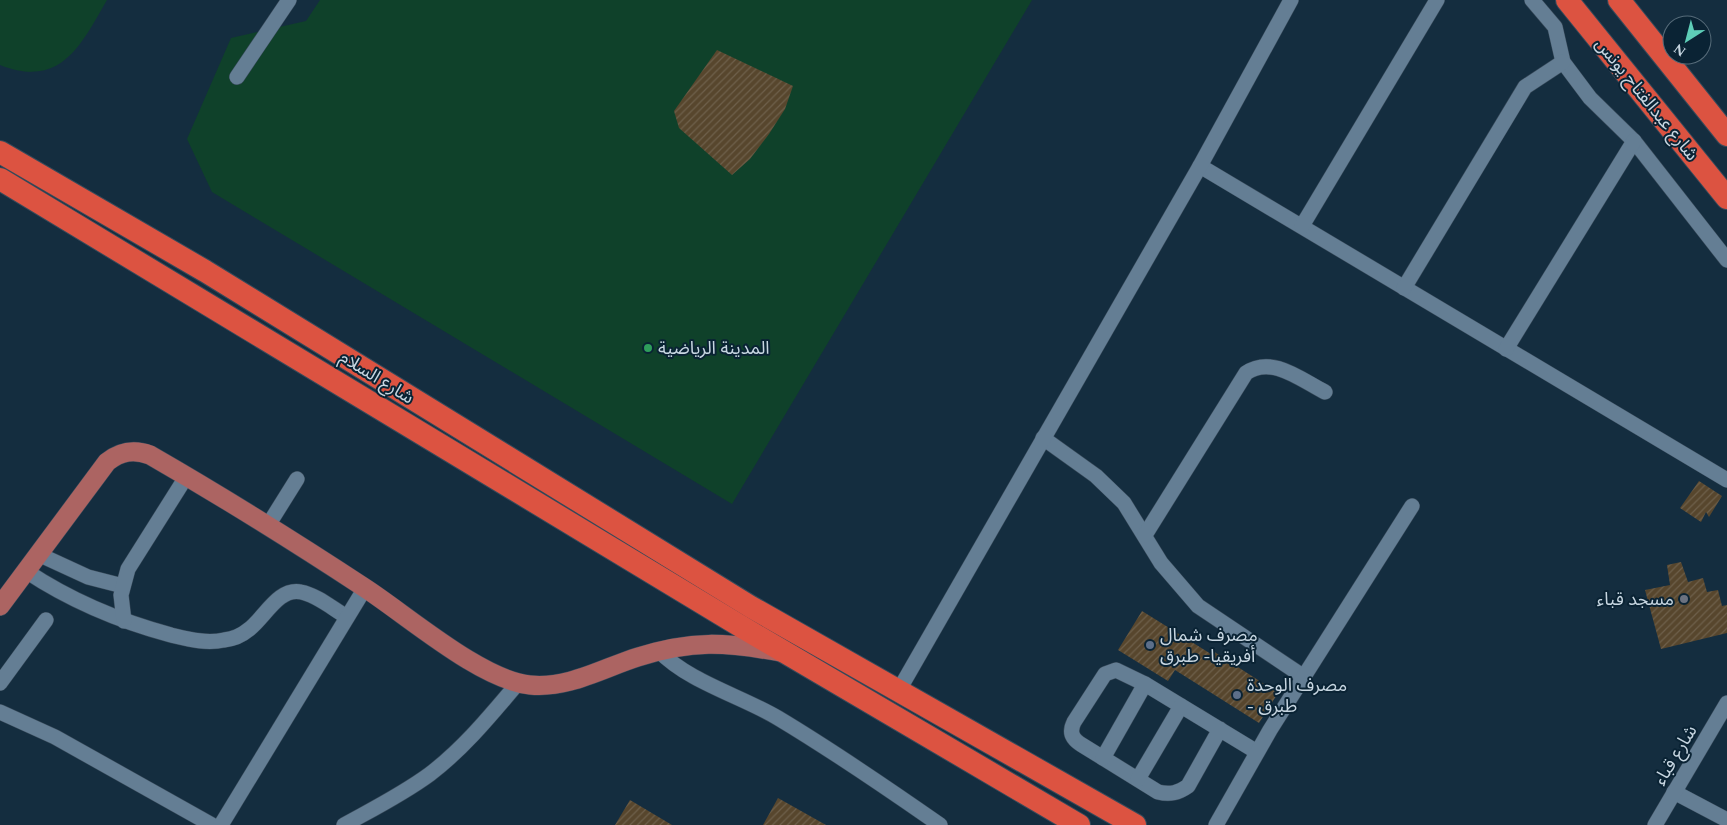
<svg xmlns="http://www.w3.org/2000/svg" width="1727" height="825" font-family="Spectral,'Noto Sans Arabic',serif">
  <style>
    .green { fill: #0f412a }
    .building { fill: url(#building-hatch) }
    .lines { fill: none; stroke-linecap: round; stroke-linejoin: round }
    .minor-casing { stroke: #384a5a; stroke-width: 16 }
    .major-casing { stroke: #384a5a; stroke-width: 20 }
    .highway-casing { stroke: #384a5a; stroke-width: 24 }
    .minor { stroke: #647e94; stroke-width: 15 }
    .major { stroke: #ac6462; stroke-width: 19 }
    .highway { stroke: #dc5341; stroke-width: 22 }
    .leisure-dot { fill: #2e9e5b; stroke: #0a2334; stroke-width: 2 }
    .worship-dot { fill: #6b7280; stroke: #0a2334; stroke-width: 2 }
    .service-dot { fill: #5c6f8a; stroke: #0a2334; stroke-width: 2 }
    .labels { text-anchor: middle; stroke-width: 4; stroke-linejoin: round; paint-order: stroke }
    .street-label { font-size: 18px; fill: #c7d6e1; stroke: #0a2334 }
    .poi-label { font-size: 18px; fill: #c7d6e1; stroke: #0a2334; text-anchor: start }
  </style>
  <defs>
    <pattern id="building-hatch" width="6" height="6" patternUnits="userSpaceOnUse" patternTransform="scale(1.25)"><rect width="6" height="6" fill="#57462d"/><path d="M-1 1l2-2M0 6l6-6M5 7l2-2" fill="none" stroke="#6e604b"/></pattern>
  </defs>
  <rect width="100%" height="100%" fill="#142d3f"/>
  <!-- green -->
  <g class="green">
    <path d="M0,0H107C81,45 61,89 0,65Z"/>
    <polygon points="320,0 1032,0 732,504 212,192 187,139 231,38 306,21"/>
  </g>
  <!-- building -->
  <g class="building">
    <polygon points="717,50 793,86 785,109 769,134 750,159 732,175 679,128 674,111"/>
    <polygon points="1699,481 1722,496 1709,517 1706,512 1701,522 1680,508"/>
    <polygon points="1681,562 1688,582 1703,578 1707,592 1718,590 1722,606 1727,605 1727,633 1661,649 1645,590 1670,585 1667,565"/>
    <polygon points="1142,611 1211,654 1213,651 1278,693 1259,723 1175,670 1168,681 1118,650"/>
    <polygon points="778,798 826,825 763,825"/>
    <polygon points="630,800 672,825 615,825"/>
  </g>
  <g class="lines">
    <!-- minor casing -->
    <g class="minor-casing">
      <g id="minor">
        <polyline points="1532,0 1555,27 1563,62 1590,98 1634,141 1727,260"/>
        <polyline points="237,77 289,0"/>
        <polyline points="1200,166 1727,480"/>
        <polyline points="1302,226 1437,0"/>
        <polyline points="1404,288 1525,87 1563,62"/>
        <polyline points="1506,349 1634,141"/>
        <polyline points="1043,438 1096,476 1124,503 1161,563 1198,606 1304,677"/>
        <polyline points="267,527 297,479"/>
        <path d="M1145,535L1246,373C1272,355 1301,380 1325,392"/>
        <polyline points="38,554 88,577 123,586"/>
        <path d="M26,571C71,601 119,621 171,635C188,639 206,644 224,640C232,639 241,636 248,630C264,619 278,587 301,592C317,595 333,609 347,617"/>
        <polyline points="124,621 121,595 128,569 186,477"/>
        <path d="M659,651C689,682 741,696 778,718C833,751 887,788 940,825"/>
        <polyline points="0,683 46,620"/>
        <polyline points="899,690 1200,166 1291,0"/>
        <polyline points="0,712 55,737 212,825"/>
        <path d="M1220,729L1188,786C1178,793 1170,795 1158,792L1082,745C1072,739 1069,732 1074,722L1105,674L1116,670L1145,684L1257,752"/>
        <polyline points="1103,758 1145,684"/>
        <polyline points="1138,779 1181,706"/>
        <polyline points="1674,792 1727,820"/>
        <polyline points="221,825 365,588"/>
        <path d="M344,825C373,809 403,794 430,774C464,748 490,716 518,683"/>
        <polyline points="1216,825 1270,730 1412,506"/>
        <polyline points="1655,825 1727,703"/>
      </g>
    </g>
    <!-- major casing -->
    <g class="major-casing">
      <path id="major" d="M0,606L107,462C121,451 134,449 150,455C223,497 295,542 365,588C408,616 481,680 530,685C568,689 603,668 638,657C692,640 725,642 780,652"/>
    </g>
    <!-- highway casing -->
    <g class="highway-casing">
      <g id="highway">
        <polyline points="1567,0 1727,198"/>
        <polyline points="1619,0 1727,135"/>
        <polyline points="0,152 205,271 751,607 1135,825"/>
        <polyline points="0,179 742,627 1079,825"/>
      </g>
    </g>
    <!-- minor -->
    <use href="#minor" class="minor"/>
    <!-- major -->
    <use href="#major" class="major"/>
    <!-- highway -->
    <use href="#highway" class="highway"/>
  </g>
  <!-- markers -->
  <circle class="leisure-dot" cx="648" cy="348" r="5"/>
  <circle class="worship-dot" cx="1684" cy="599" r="5"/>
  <g class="service-dot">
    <circle cx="1150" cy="645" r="5"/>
    <circle cx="1237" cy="695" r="5"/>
  </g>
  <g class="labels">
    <!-- street labels -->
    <g class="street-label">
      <text transform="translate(1647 99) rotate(51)" y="6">شارع عبدالفتاح يونس</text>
      <text transform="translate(377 377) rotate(32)" y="6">شارع السلام</text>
      <text transform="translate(1675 755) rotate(-59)" y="6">شارع قباء</text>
    </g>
    <!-- poi labels -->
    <g class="poi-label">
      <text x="658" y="354">المدينة الرياضية</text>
      <text x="1674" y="605" text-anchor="end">مسجد قباء</text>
      <text x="1160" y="641">مصرف شمال<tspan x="1160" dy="21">أفريقيا- طبرق</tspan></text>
      <text x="1247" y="691">مصرف الوحدة<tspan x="1247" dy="21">- طبرق</tspan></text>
    </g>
  </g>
  <!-- north arrow -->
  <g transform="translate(1687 40) rotate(216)"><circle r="24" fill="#0a2334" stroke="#566b79"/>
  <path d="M0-4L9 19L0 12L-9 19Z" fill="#5eceb8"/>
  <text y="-8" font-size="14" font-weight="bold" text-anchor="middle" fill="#c7d6e1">N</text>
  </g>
</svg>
